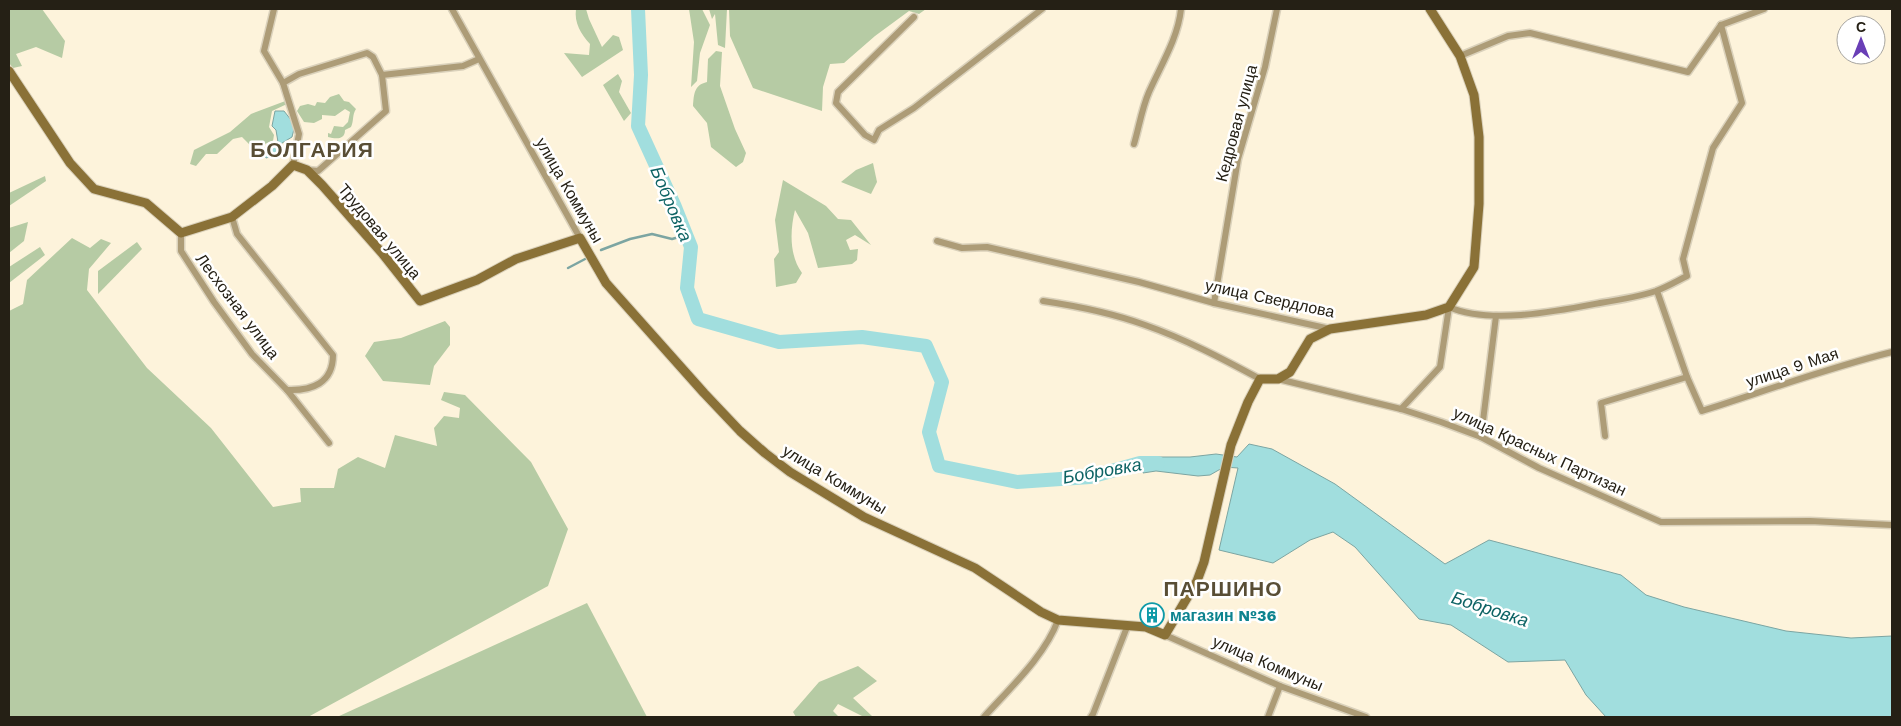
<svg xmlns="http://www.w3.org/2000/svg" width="1901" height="726" font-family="'Work Sans',sans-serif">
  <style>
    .green { fill: #b6cba4 }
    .water { fill: #a1dede; stroke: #7ca5a2 }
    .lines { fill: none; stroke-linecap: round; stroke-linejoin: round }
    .stream { stroke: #7ca5a2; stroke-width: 2.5 }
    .river { stroke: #a1dede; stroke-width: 14 }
    .street-casing { stroke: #dad1bb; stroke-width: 9 }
    .secondary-casing { stroke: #dad1bb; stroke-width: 11 }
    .street { stroke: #ad9c77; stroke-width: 6 }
    .secondary { stroke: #8a7137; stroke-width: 9 }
    .labels { text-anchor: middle; stroke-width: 5; stroke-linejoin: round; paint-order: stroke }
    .street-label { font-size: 16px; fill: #252015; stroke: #fff }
    .culture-label { font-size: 16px; font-weight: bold; fill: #0d838f; stroke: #fff; text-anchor: start }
    .water-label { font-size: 18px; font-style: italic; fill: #0d6364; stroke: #fff }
    .district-label { font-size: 21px; font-weight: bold; letter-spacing: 1px; fill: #594e35; stroke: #fff }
  </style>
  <rect width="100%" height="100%" fill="#fdf3db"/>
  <!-- green -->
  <g class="green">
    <polygon points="9,9 42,9 65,41 62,58 36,47 16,54 22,66 13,68 9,63"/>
    <path d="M576,9H586L589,19L602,47L613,35L619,37L623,50L582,77L564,53L589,55L590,44C581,34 574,23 576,9Z"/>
    <polygon points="689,9 702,9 710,25 700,53 697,81 691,87 694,42"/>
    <polygon points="709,9 727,9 725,48 718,45 715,14 712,19"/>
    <polygon points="729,9 926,9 919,14 909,11 875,36 844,63 830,64 823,87 822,111 753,88 730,36"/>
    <path d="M716,51L722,52L720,86L735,129L746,153L743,162L736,167L711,147L707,123L693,106C694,94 694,85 707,82L708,59Z"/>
    <polygon points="618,74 622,81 619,92 631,113 624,121 603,85"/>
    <path d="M339,94L344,101L349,102L356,109C352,115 354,121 351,127L345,130C345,140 336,139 328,137V133L331,134L334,126L343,127L348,122L350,112L345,109L335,116L322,115V119L314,123L304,122L297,111L300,106L308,104L315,106L317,102L325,103L330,97Z"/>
    <polygon points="288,100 287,104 272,111 269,127 274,135 273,141 253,148 242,137 233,139 217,154 206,154 196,166 190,164 194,150 230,132 251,114"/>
    <polygon points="873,163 877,182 871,194 841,182 856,170"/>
    <polygon points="45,176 46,181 9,206 9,193"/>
    <path d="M783,180L826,206L838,219L851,220L871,245L855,235L846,240L850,250L858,249L857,260L852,264L818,268L808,233L795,210C790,230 789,255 802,273L796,283L776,287L774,259L779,252L775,220Z"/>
    <polygon points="28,222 24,241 9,253 9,228"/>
    <polygon points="72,238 90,248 101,239 111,243 89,269 87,290 147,368 211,428 273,507 301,502 300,488 334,488 338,469 358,457 385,468 395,435 437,446 434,428 444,416 459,418 460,408 441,400 444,392 465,395 531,462 568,529 548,586 308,717 9,717 9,311 23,304 27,280"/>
    <polygon points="137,242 142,249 98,294 98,271"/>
    <polygon points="40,247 45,255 9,283 9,267"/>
    <polygon points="445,321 450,327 450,345 434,366 430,385 383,381 365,356 374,342 401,338"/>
    <polygon points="587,603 647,717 337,717"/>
    <polygon points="858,666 877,681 853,698 873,717 864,717 838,704 833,711 839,717 796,717 793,712 819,682"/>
  </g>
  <!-- water -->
  <g class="water">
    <polygon points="275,111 284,111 295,125 292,137 282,143 273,156 266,158 264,154 268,148 278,142 276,130 272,126"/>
    <polygon points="1249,444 1272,449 1335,484 1445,564 1489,540 1621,575 1646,595 1684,607 1786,631 1851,638 1892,636 1892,717 1606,717 1586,695 1565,660 1508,662 1451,625 1419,619 1355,547 1333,532 1310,540 1273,563 1219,550 1238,468 1224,467 1210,475 1198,476 1156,471 1143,473 1141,457 1190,457 1216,454 1237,457"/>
  </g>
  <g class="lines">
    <!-- stream -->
    <g class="stream">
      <polyline points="601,250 630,239 652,234 672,239 686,235"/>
      <polyline points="568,268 587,258"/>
    </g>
    <!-- river -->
    <polyline class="river" points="638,9 641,75 638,126 675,207 691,247 687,288 698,319 779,342 862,337 926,346 942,382 929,432 939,466 1017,482 1090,477 1140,463 1158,463"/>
    <!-- street casing -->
    <g class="street-casing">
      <g id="street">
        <polyline points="274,9 264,51 283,83"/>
        <polyline points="452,9 580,238"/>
        <polyline points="914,17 838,92 836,103 865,135 874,140 879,130 914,108 1042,9"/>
        <polyline points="1721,25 1764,9"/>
        <polyline points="1460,56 1508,36 1530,33 1688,72 1721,25"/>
        <path d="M1134,144C1139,127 1142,108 1149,92C1161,65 1178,38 1181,9"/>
        <polyline points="293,165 299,134 283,83 299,74 367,53 373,57 382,75"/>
        <polyline points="307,170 318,171 386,111 382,75 463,66 479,59"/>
        <path d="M181,233V251L214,302L252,354L287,390C312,391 333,383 333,355L237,234L232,217"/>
        <polyline points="937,241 962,248 987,247 1139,282 1214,303 1330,329"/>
        <path d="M1657,291L1687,377L1702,411C1765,391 1827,368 1892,352"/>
        <path d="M1043,301C1077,306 1112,313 1145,325C1185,339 1223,359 1260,379"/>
        <polyline points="1214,303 1238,159 1265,67 1277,9"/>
        <polyline points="1278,379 1401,409 1441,422 1481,437 1539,468 1661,522 1810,521 1892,525"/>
        <polyline points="287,390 329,443"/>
        <path d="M1401,409L1440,367L1449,307C1490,325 1558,311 1600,303C1619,300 1638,297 1656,291C1667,287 1677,281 1687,276L1683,259L1713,148L1742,103L1721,25"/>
        <polyline points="1605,436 1601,403 1687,377"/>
        <polyline points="1481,437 1496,316"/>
        <polyline points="1165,635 1280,686 1366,717"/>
        <path d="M984,717C1009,689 1045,656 1058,620"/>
        <polyline points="1091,717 1093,714 1127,627"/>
        <polyline points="1268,717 1280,686"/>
      </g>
    </g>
    <!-- secondary casing -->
    <g class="secondary-casing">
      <polyline id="secondary" points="9,71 70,163 94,189 146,203 181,233 232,217 272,186 293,165 307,170 322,185 382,253 420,301 477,280 516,259 580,238 606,283 704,393 740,431 765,453 790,472 864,517 975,568 1041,612 1058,620 1146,627 1165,635 1197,581 1204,562 1231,445 1248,402 1260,379 1278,379 1290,372 1310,339 1330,329 1426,315 1449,307 1474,267 1479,204 1479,137 1474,95 1460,56 1430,9"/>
    </g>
    <!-- street -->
    <use href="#street" class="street"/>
    <!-- secondary -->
    <use href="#secondary" class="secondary"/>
  </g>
  <!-- icons -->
  <defs>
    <g id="building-ring" transform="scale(1.25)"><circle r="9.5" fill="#fff" stroke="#0f9aa8" stroke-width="1.5"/><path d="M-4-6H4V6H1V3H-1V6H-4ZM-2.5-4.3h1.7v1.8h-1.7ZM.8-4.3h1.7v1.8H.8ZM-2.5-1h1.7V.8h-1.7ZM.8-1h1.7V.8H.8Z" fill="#0f9aa8"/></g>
  </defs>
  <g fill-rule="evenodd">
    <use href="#building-ring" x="1152" y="615"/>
  </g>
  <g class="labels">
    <!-- street labels -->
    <g class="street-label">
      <text transform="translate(1236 123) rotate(-75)" y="6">Кедровая улица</text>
      <text transform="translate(570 190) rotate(60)" y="6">улица Коммуны</text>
      <text transform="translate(380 231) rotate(50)" y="6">Трудовая улица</text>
      <text transform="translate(1270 298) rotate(12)" y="6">улица Свердлова</text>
      <text transform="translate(238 306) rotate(53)" y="6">Лесхозная улица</text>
      <text transform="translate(1792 367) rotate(-18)" y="6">улица 9 Мая</text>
      <text transform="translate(1540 451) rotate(25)" y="6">улица Красных Партизан</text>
      <text transform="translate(835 479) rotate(31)" y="6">улица Коммуны</text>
      <text transform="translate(1268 663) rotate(23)" y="6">улица Коммуны</text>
    </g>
    <!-- culture labels -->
    <g class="culture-label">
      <text x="1170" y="621">магазин №36</text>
    </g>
    <!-- water labels -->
    <g class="water-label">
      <text transform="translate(671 204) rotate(67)" y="6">Бобровка</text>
      <text transform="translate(1102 471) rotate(-10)" y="6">Бобровка</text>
      <text transform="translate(1490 609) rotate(18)" y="6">Бобровка</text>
    </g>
    <!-- district labels -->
    <g class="district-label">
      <text x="312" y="157">БОЛГАРИЯ</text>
      <text x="1223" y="596">ПАРШИНО</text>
    </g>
  </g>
  <!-- border -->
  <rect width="1901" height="726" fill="none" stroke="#252015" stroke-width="20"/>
  <!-- north arrow -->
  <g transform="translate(1861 40)"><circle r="24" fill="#ffffff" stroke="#a8a6a1"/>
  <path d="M0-4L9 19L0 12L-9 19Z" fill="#693eb6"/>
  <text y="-8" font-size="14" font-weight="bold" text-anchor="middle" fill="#252015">С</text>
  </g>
</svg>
